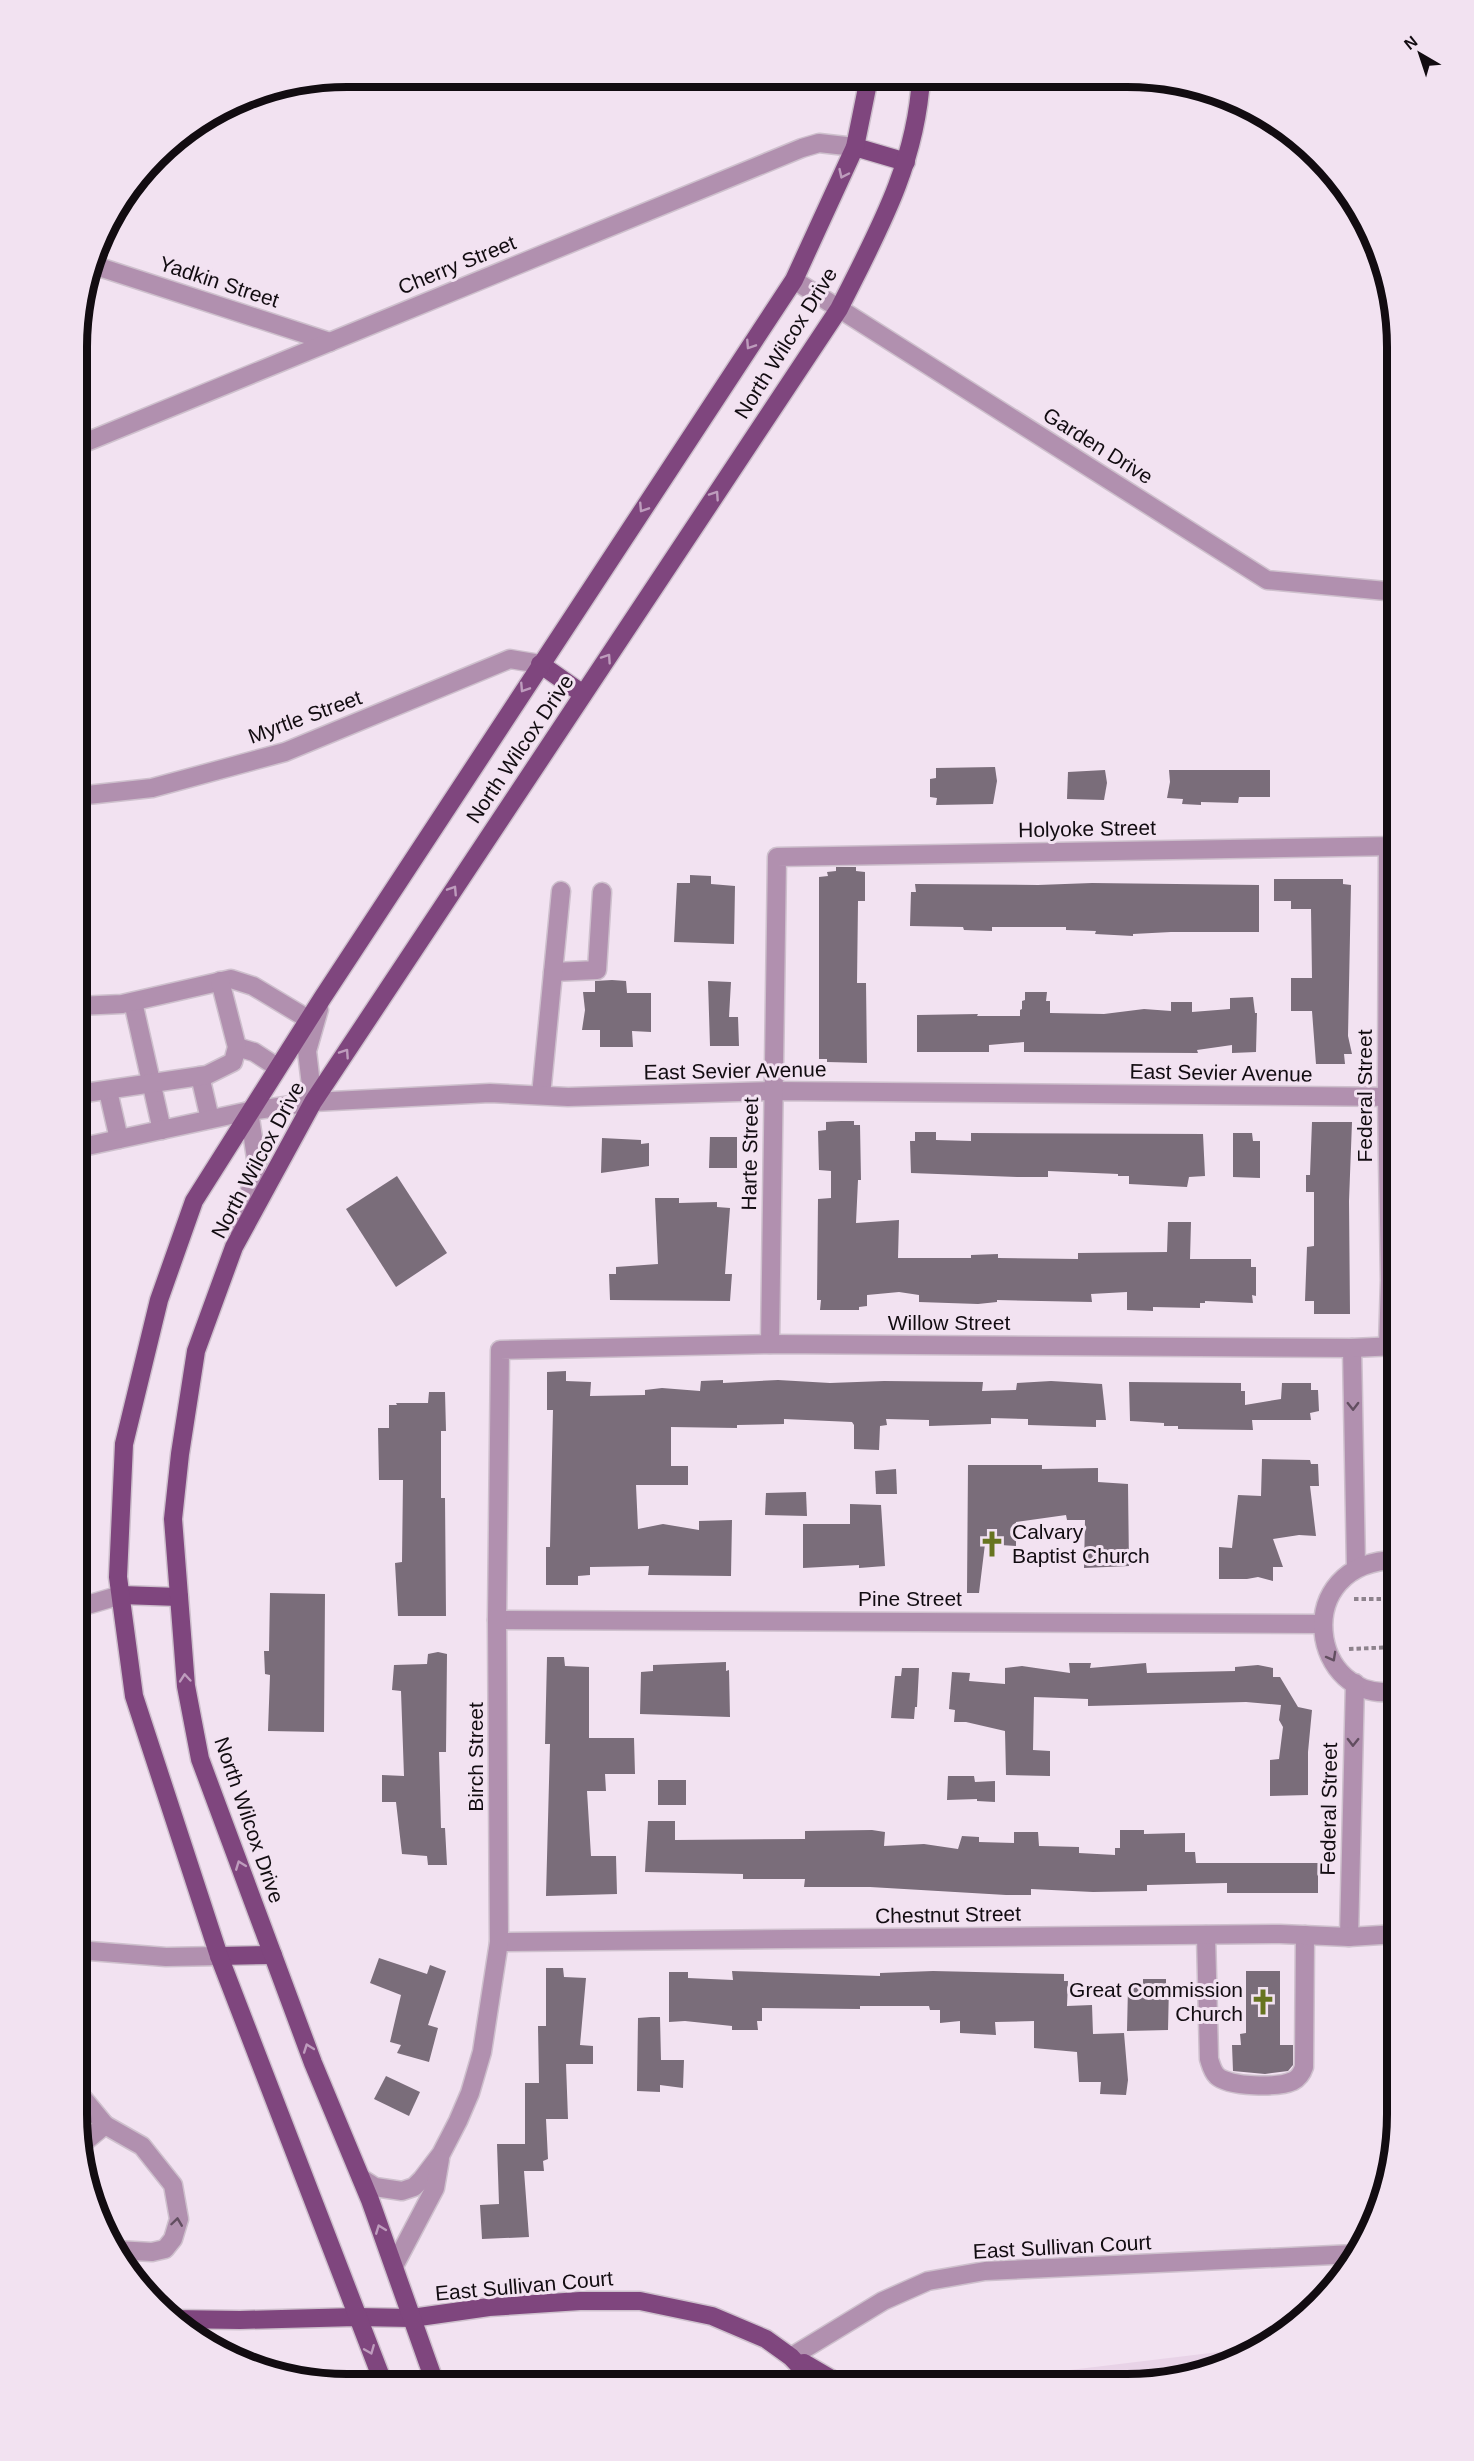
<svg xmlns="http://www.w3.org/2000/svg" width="1474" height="2461" font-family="Helvetica,sans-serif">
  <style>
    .built { fill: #e8d3e7 }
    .building { fill: #7a6d7a }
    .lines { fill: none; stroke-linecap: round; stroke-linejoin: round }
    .minor-casing { stroke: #cec0cd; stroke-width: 21 }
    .major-casing { stroke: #cec0cd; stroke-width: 21 }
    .path { stroke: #8d828c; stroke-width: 4; stroke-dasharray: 4.5 3; stroke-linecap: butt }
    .minor { stroke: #b190af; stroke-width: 18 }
    .major { stroke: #7f467e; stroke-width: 18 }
    .rail { stroke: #4e454d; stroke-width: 4.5; stroke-dasharray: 10 10; stroke-linecap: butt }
    .oneway { stroke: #be9cbd }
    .oneway2 { stroke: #624e60 }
    .labels { text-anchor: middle; stroke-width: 6; stroke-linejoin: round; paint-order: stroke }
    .street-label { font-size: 21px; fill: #120c11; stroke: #f2e2f1 }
    .poi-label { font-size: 21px; fill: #120c11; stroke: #f2e2f1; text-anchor: start }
    .rim { fill: none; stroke: #120c11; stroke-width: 8 }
  </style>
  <rect width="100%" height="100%" fill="#f2e2f1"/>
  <!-- built -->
  <polygon class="built" points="1260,2347 1230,2364 1127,2384 954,2384"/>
  <!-- building -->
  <g class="building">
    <polygon points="995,767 997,781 993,804 936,805 937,798 930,797 930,779 936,778 936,768"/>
    <polygon points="1105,770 1107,783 1104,800 1067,799 1068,772"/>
    <polygon points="1169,770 1270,770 1270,797 1239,797 1238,803 1201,802 1201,805 1182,804 1183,799 1167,798 1170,782"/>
    <polygon points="836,867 856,867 856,871 865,872 865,901 858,901 857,983 866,983 867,1063 827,1062 827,1059 819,1059 819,877 828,876 827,872 836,871"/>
    <polygon points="690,875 711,876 711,884 735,886 734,944 674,942 677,883 690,883"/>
    <polygon points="1274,879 1343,879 1343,884 1351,885 1348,1036 1352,1054 1344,1054 1345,1064 1316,1064 1312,1011 1291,1011 1291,978 1312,978 1311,909 1291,909 1291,901 1274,901"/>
    <polygon points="1092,883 1259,885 1259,932 1171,932 1133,934 1133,936 1095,934 1096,931 1066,930 1066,927 992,927 992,931 964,930 963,927 910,926 911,892 916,892 915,884 1038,885"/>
    <polygon points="612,980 626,981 627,993 651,993 651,1032 632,1031 633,1047 600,1047 600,1030 582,1030 585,1010 583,992 595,992 595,981"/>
    <polygon points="708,981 731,982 729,1017 738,1017 739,1046 710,1046"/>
    <polygon points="1025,992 1047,992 1046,1001 1050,1001 1050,1013 1104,1014 1144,1009 1171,1011 1171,1002 1192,1002 1192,1012 1230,1009 1230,998 1253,997 1255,1013 1257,1013 1256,1052 1232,1053 1232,1045 1197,1050 1198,1053 1024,1052 1024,1042 989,1045 989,1052 917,1052 917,1015 978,1014 977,1016 1020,1016 1020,1010 1022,1009 1022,1001 1025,1000"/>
    <polygon points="841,1121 854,1121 854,1125 860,1125 861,1180 858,1180 856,1223 899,1220 898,1258 971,1258 971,1255 998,1254 998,1258 1078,1259 1078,1253 1167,1252 1168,1222 1191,1222 1190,1259 1251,1259 1251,1267 1256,1267 1256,1296 1252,1295 1253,1303 1205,1301 1205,1303 1200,1303 1200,1308 1153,1307 1153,1311 1127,1310 1127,1292 1091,1294 1092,1302 997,1300 997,1302 978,1304 919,1302 919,1295 899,1292 867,1295 867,1306 859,1307 859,1310 820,1310 821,1300 817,1300 818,1199 831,1198 831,1171 819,1170 818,1131 826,1130 826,1122"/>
    <polygon points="1312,1122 1352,1122 1349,1201 1350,1314 1314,1314 1314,1301 1305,1301 1307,1247 1314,1246 1314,1192 1306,1192 1306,1175 1310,1175"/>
    <polygon points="915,1132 936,1132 936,1140 971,1141 971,1133 1203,1134 1205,1176 1189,1177 1187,1187 1129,1184 1129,1176 1118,1176 1118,1174 1048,1171 1048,1177 1017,1177 911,1173 910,1141 915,1141"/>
    <polygon points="1233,1133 1252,1133 1253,1141 1260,1141 1260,1178 1233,1177"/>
    <polygon points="710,1137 737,1137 737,1168 709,1168"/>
    <polygon points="602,1138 641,1140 641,1144 649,1143 649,1166 601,1173"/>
    <polygon points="397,1176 447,1253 396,1287 346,1209"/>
    <polygon points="655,1198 679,1198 679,1203 717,1202 717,1207 730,1208 725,1274 732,1274 730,1301 610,1300 609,1274 616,1274 616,1267 658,1264"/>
    <polygon points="566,1371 566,1381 591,1382 590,1396 645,1395 645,1390 662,1388 700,1391 701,1381 723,1380 723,1383 778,1380 830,1383 884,1381 983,1382 982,1391 1016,1390 1017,1383 1051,1381 1102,1384 1106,1420 1096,1420 1096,1427 1028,1425 1028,1419 991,1418 991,1424 929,1426 929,1420 886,1419 887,1425 880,1426 879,1450 854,1449 854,1425 852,1422 784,1419 784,1424 737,1425 737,1428 671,1427 671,1466 688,1466 688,1485 636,1485 638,1529 663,1524 699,1530 699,1521 732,1520 731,1576 648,1575 649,1566 590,1567 590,1575 578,1576 578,1585 546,1585 546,1547 550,1547 553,1410 547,1410 547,1372"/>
    <polygon points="1129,1382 1241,1383 1241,1391 1245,1391 1245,1405 1281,1399 1282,1383 1311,1383 1311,1390 1318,1390 1319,1411 1310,1413 1311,1420 1252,1420 1253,1430 1178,1429 1178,1426 1164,1426 1164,1423 1130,1421"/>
    <polygon points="429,1392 445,1392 446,1431 441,1431 441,1498 445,1498 446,1616 398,1616 395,1563 402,1562 403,1480 379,1480 378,1428 389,1428 389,1405 397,1405 396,1403 428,1403"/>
    <polygon points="1262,1459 1310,1460 1311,1464 1318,1464 1319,1486 1310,1486 1316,1536 1299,1535 1273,1539 1283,1567 1273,1567 1273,1581 1258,1577 1247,1579 1219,1579 1219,1547 1232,1548 1238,1495 1261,1496"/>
    <polygon points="968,1465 1042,1465 1042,1469 1098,1468 1098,1482 1128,1484 1129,1566 1084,1568 1085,1520 1067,1520 1066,1515 1016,1522 1016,1546 985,1544 979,1593 967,1593"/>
    <polygon points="896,1469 897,1494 876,1494 875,1471"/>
    <polygon points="806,1492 807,1516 765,1515 766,1493"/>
    <polygon points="850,1504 881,1505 885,1566 859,1568 859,1565 803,1568 803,1524 850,1524"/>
    <polygon points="270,1593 325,1594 324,1732 268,1731 270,1675 265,1674 264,1651 269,1651"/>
    <polygon points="438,1652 447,1654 446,1752 439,1752 441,1828 445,1828 447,1865 428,1865 427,1856 402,1854 396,1802 382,1802 382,1775 404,1776 401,1691 392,1690 394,1665 427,1664 428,1654"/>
    <polygon points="547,1657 564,1657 565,1666 589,1667 589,1738 634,1738 635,1774 605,1774 606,1791 587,1791 591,1856 616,1856 617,1894 546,1896 550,1744 545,1744"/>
    <polygon points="726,1662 726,1671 729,1670 730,1717 640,1714 641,1672 653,1671 653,1665"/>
    <polygon points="1069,1663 1091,1663 1090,1668 1146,1663 1147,1673 1235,1671 1235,1667 1258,1665 1273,1668 1273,1677 1280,1677 1298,1707 1312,1710 1308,1752 1308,1795 1270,1796 1270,1760 1279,1759 1283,1727 1279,1720 1281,1705 1246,1702 1088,1706 1088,1699 1034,1697 1033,1750 1050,1751 1050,1776 1006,1775 1005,1731 966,1722 954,1722 955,1710 949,1709 952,1672 970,1673 969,1681 1005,1684 1005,1668 1022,1666 1070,1673"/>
    <polygon points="902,1668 919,1668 917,1707 915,1707 914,1719 891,1718 895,1676 901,1676"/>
    <polygon points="948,1776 974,1776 975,1782 995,1781 995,1802 977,1801 977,1799 947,1800"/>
    <rect x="658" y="1780" width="28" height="25"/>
    <polygon points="648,1821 675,1821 675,1840 805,1839 805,1831 872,1830 885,1832 884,1846 924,1844 958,1849 962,1836 979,1837 979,1842 1014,1843 1014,1832 1038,1832 1039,1846 1079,1847 1079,1853 1115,1855 1115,1848 1120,1848 1120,1830 1144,1830 1144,1834 1185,1833 1185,1852 1195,1852 1196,1863 1318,1863 1318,1893 1227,1893 1227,1883 1147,1885 1147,1891 1093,1892 1031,1889 1031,1895 1006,1895 870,1887 804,1887 805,1879 743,1879 743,1874 645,1872"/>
    <polygon points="379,1958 427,1974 430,1965 446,1971 428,2025 438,2028 429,2062 397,2053 401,2045 390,2042 401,1995 370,1983"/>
    <polygon points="546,1968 563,1968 564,1977 586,1978 580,2045 593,2046 593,2064 566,2064 568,2119 546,2119 548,2159 543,2161 544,2171 524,2171 529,2237 482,2239 480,2205 499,2204 497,2144 525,2144 525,2083 539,2083 538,2026 546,2026"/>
    <polygon points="732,1971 880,1976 880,1973 933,1971 1064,1974 1064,1981 1068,1981 1067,2006 1092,2005 1093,2034 1124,2033 1128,2080 1126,2095 1100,2094 1101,2082 1079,2082 1077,2052 1034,2048 1034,2021 995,2022 996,2035 960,2033 960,2021 940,2023 940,2010 930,2010 929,2006 860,2006 860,2009 762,2008 762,2021 757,2021 758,2030 732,2030 732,2026 685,2021 669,2022 669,1972 688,1972 688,1978 733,1980"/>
    <polygon points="1246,1971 1280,1971 1280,2045 1293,2045 1293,2065 1288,2071 1265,2074 1233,2071 1232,2045 1241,2045 1240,2034 1246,2033"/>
    <polygon points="1143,1979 1166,1979 1166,1985 1169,1985 1168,2030 1127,2031 1128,1987 1140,1987 1143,1985"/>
    <polygon points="651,2017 660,2017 661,2060 684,2060 683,2088 660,2085 660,2092 637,2091 638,2018"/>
    <polygon points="386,2076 420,2092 409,2116 374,2099"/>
  </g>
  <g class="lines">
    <!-- minor casing -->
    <g class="minor-casing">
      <g id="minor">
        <polyline points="93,265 330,342"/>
        <polyline points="794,280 1267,580 1397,592"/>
        <polyline points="79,445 802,148 819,143 855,147"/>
        <polyline points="78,796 152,788 285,752 510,659 540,664"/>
        <polyline points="553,972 597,970 602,892"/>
        <polyline points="133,1002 162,1130"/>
        <polyline points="78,1006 122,1004 231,979 253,986 308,1019"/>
        <polyline points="237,1047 254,1052 277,1067"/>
        <polyline points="200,1076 210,1119"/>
        <polyline points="108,1091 119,1139"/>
        <polyline points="78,1094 207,1075 233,1062 237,1047 220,981"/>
        <polyline points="541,1095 561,891"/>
        <polyline points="313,1102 307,1051 319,1009"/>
        <polyline points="78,1148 249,1111 313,1102 490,1093 568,1097 774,1091 1397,1097"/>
        <polyline points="239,1230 257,1165 249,1111"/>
        <polyline points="770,1344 777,857 1397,846"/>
        <polyline points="1388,1347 1390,1280 1387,1097 1388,846"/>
        <polyline points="1352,1348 1356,1568"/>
        <polyline points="77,1608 121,1595"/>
        <polyline points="497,1620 1322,1624"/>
        <path d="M1397,1691C1310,1706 1288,1561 1397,1560"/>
        <polyline points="77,1738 79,1741"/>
        <path d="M1206,1935L1209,2059C1211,2065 1212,2071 1217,2076C1229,2087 1278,2088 1293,2081C1299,2078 1302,2073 1304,2067L1305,1935"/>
        <polyline points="1349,1937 1355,1683"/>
        <polyline points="499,1942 1280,1934 1349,1937 1397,1934"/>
        <polyline points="77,1950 166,1957 219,1956"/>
        <polyline points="77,2091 105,2125 82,2144"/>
        <polyline points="105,2125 142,2146 173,2185 179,2219 173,2239 165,2249 152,2252 116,2250"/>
        <polyline points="361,2178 375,2187 402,2191 414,2187 422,2179 441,2154 458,2121 470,2093 482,2052 499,1942 497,1620 500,1350 770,1344 1352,1348 1397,1346"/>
        <polyline points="394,2266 435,2188 440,2159"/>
        <polyline points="791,2357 883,2301 928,2281 985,2271 1355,2254"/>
      </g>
    </g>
    <!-- major casing -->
    <g class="major-casing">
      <g id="major">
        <polyline points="855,147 906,162"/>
        <polyline points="540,664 583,694"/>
        <polyline points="121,1595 179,1597"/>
        <polyline points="219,1956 273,1955"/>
        <polyline points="173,2319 240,2320 356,2317 412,2318 489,2307 580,2301 640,2301 712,2316 766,2339 791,2357 816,2384"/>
        <polyline points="804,2363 840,2384"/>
        <polyline points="383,2382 219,1956 134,1696 118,1577 124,1444 159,1300 194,1201 323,997 794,280 855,147 869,78"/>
        <path d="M435,2383L370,2200L313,2063L200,1759L186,1686L173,1519L180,1454L196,1351L234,1247L313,1102L839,309C877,233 916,165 921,78"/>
      </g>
    </g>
    <!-- path -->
    <g class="path">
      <polyline points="1354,1599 1397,1599"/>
      <polyline points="1349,1649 1397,1647"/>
    </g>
    <!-- minor -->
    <use href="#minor" class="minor"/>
    <!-- major -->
    <use href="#major" class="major"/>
    <!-- rail -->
    <polyline class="rail" points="1065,2384 1231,2364"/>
  </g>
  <!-- one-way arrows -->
  <defs><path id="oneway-chevron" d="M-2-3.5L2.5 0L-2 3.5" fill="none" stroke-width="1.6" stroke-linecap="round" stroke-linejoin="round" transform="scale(1.5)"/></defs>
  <g class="oneway">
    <use href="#oneway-chevron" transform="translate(843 174) rotate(115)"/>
    <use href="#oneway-chevron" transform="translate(750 345) rotate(123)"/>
    <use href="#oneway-chevron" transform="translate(715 495) rotate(-56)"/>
    <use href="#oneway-chevron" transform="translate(643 508) rotate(123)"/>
    <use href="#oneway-chevron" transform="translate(607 658) rotate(-56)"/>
    <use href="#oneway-chevron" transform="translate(524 688) rotate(123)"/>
    <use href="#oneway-chevron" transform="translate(453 890) rotate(-57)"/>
    <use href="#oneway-chevron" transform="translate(345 1053) rotate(-56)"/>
    <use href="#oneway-chevron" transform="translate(185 1678) rotate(-95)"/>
    <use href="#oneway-chevron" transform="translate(240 1865) rotate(-111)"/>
    <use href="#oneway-chevron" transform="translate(308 2048) rotate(-110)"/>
    <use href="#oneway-chevron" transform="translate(380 2229) rotate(-111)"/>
    <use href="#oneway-chevron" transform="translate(370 2350) rotate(68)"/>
  </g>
  <g class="oneway2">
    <use href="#oneway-chevron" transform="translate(1353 1406) rotate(89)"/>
    <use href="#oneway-chevron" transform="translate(1332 1657) rotate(61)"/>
    <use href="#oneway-chevron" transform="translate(1353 1742) rotate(91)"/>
    <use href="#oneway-chevron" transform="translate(177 2222) rotate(-82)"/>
  </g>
  <!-- icons -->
  <defs>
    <g id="church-bare" transform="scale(2.07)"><path d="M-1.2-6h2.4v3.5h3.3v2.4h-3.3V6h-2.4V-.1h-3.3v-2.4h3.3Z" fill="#677420" stroke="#f2e2f1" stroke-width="2.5" paint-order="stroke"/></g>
  </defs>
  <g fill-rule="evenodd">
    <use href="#church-bare" x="992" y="1544"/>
    <use href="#church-bare" x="1263" y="2002"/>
  </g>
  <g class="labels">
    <!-- street labels -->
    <g class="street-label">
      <text transform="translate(457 265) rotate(-22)" y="7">Cherry Street</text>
      <text transform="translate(219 282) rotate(18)" y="7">Yadkin Street</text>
      <text transform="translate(786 343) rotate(-58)" y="7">North Wilcox Drive</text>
      <text transform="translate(1098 446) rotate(32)" y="7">Garden Drive</text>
      <text transform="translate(305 717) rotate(-20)" y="7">Myrtle Street</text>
      <text transform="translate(520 749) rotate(-56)" y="7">North Wilcox Drive</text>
      <text transform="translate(1087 829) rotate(-1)" y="7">Holyoke Street</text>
      <text transform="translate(735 1071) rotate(-1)" y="7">East Sevier Avenue</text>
      <text transform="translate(1221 1073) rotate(1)" y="7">East Sevier Avenue</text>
      <text transform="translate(1365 1096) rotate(-90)" y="7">Federal Street</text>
      <text transform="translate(750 1154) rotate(-89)" y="7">Harte Street</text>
      <text transform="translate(258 1160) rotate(-62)" y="7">North Wilcox Drive</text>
      <text x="949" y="1330">Willow Street</text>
      <text x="910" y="1606">Pine Street</text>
      <text transform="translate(476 1757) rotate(-90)" y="7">Birch Street</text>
      <text transform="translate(1329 1809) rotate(-89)" y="7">Federal Street</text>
      <text transform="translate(249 1820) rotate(71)" y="7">North Wilcox Drive</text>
      <text transform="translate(948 1915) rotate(-1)" y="7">Chestnut Street</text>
      <text transform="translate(1062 2247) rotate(-3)" y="7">East Sullivan Court</text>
      <text transform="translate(524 2286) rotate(-5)" y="7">East Sullivan Court</text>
    </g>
    <!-- poi labels -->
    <g class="poi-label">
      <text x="1012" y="1539">Calvary<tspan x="1012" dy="24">Baptist Church</tspan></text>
      <text x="1243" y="1997" text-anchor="end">Great Commission<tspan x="1243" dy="24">Church</tspan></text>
    </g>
  </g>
  <!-- crop -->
  <path d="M0 0H1474V2461H0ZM347 87H1127A260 260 0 0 1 1387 347V2114A260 260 0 0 1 1127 2374H347A260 260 0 0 1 87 2114V347A260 260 0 0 1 347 87Z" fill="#f2e2f1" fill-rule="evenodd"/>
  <path class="rim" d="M347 87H1127A260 260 0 0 1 1387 347V2114A260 260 0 0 1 1127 2374H347A260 260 0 0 1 87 2114V347A260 260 0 0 1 347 87Z"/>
  <!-- north arrow -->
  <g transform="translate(1420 54) rotate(321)" stroke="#f2e2f1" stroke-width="4.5" paint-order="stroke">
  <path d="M0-4.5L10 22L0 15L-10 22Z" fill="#120c11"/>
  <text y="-9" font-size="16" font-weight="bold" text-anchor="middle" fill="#120c11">N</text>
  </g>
</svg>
